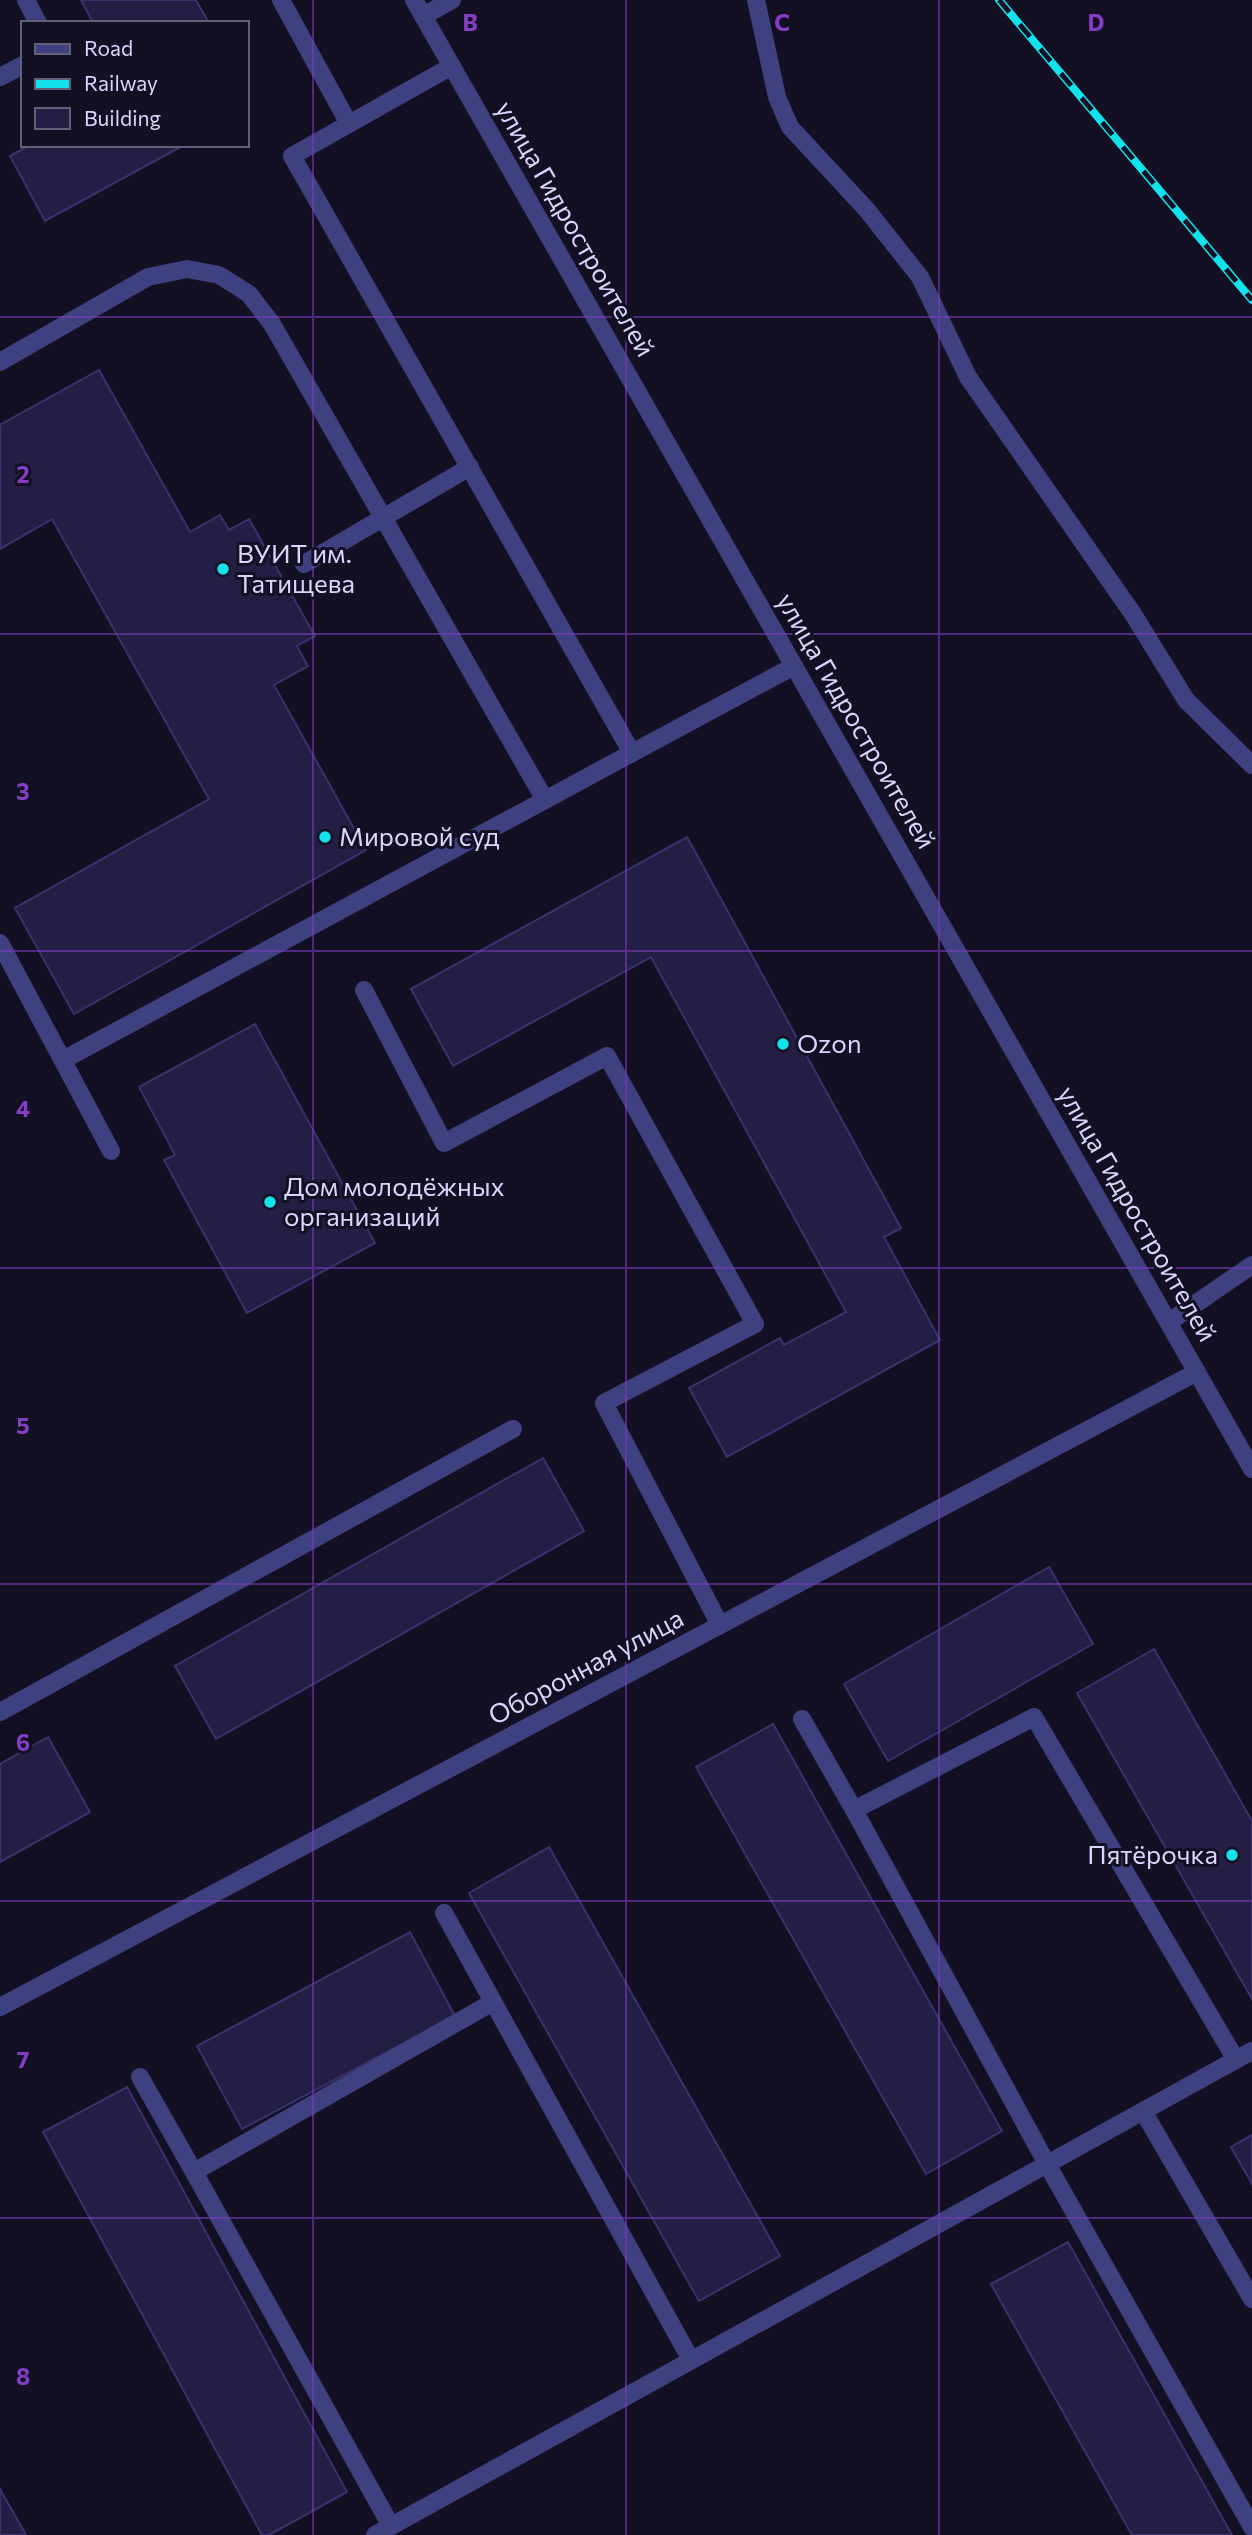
<svg xmlns="http://www.w3.org/2000/svg" width="1252" height="2535" font-family="Commissioner,sans-serif">
  <style>
    .building { fill: #231e43; stroke: #3a326d; stroke-width: 2 }
    .lines { fill: none; stroke-linecap: round; stroke-linejoin: round }
    .minor { stroke: #3f407f; stroke-width: 18 }
    .rail-casing { stroke: #12e2ec; stroke-width: 8 }
    .rail { stroke: #131024; stroke-width: 5; stroke-dasharray: 16; stroke-linecap: butt }
    .grid { fill: none; stroke: #843dc5; stroke-width: 2; stroke-opacity: 0.55 }
    .poi-dot { fill: #12e2ec; stroke: #131024; stroke-width: 2.5 }
    .labels { text-anchor: middle; stroke-width: 6; stroke-linejoin: round; paint-order: stroke }
    .street-label { font-size: 26px; fill: #d8d6fc; stroke: #131024 }
    .poi-label { font-size: 26px; fill: #d8d6fc; stroke: #131024; text-anchor: start }
    .grid-label { font-size: 23px; text-anchor: middle; font-weight: bold; fill: #843dc5; stroke: #131024; stroke-width: 6; stroke-linejoin: round; paint-order: stroke }
  </style>
  <rect width="100%" height="100%" fill="#131024"/>
  <!-- building -->
  <g class="building">
    <polygon points="81,0 196,0 209,23 93,23"/>
    <polygon points="30,145 184,145 45,221 10,156"/>
    <polygon points="99,370 190,532 220,515 229,530 249,519 315,636 297,646 308,666 274,685 366,850 74,1014 15,908 209,799 52,519 0,549 0,425"/>
    <polygon points="687,837 901,1228 884,1237 940,1340 727,1457 689,1388 780,1338 784,1345 846,1312 651,957 453,1066 411,989"/>
    <polygon points="255,1024 375,1243 247,1313 164,1160 175,1155 139,1087"/>
    <polygon points="543,1458 584,1531 216,1739 175,1666"/>
    <polygon points="1049,1567 1093,1644 888,1761 844,1684"/>
    <polygon points="1154,1649 1252,1821 1252,1999 1077,1693"/>
    <polygon points="773,1724 1002,2131 926,2174 696,1767"/>
    <polygon points="48,1737 90,1812 0,1862 0,1764"/>
    <polygon points="549,1847 780,2256 699,2301 469,1893"/>
    <polygon points="410,1932 455,2016 242,2129 197,2046"/>
    <polygon points="127,2087 347,2492 269,2535 262,2535 43,2132"/>
    <polygon points="1252,2135 1252,2184 1231,2147"/>
    <polygon points="1068,2242 1232,2535 1132,2535 991,2284"/>
    <polygon points="0,2489 26,2535 0,2535"/>
  </g>
  <g class="lines">
    <!-- minor -->
    <g class="minor">
      <polyline points="26,0 38,23"/>
      <polyline points="281,0 349,124"/>
      <polyline points="414,0 1252,1469"/>
      <polyline points="756,0 777,97 790,127 867,210 920,277 968,377 1133,614 1186,700 1252,765"/>
      <polyline points="423,16 452,0"/>
      <polyline points="452,66 292,156 632,753 794,666"/>
      <polyline points="0,77 23,65"/>
      <polyline points="0,362 148,277 187,269 219,275 249,294 272,324 545,800"/>
      <polyline points="304,564 470,467"/>
      <polyline points="0,943 111,1151"/>
      <polyline points="364,990 444,1143 607,1056 755,1324 604,1403 720,1625"/>
      <polyline points="63,1060 632,753"/>
      <polyline points="1169,1322 1252,1265"/>
      <polyline points="0,1712 513,1429"/>
      <polyline points="802,1719 854,1810"/>
      <polyline points="444,1913 691,2360"/>
      <polyline points="0,2007 1197,1372"/>
      <polyline points="1236,2060 1034,1717 854,1810 1047,2164 1252,2527"/>
      <polyline points="140,2077 194,2172"/>
      <polyline points="1143,2111 1252,2299"/>
      <polyline points="391,2526 194,2172 493,2002"/>
      <polyline points="375,2535 1252,2051"/>
    </g>
    <!-- rail casing -->
    <g class="rail-casing">
      <polyline id="rail" points="999,0 1252,300"/>
    </g>
    <!-- rail -->
    <use href="#rail" class="rail"/>
  </g>
  <!-- grid -->
  <path class="grid" d="M313,0V2535M626,0V2535M939,0V2535M0,317H1252M0,634H1252M0,951H1252M0,1268H1252M0,1584H1252M0,1901H1252M0,2218H1252"/>
  <!-- markers -->
  <g class="poi-dot">
    <circle cx="223" cy="569" r="7"/>
    <circle cx="325" cy="837" r="7"/>
    <circle cx="783" cy="1044" r="7"/>
    <circle cx="270" cy="1202" r="7"/>
    <circle cx="1232" cy="1855" r="7"/>
  </g>
  <g class="labels">
    <!-- street labels -->
    <g class="street-label">
      <text transform="translate(575 229) rotate(60)" y="9">улица Гидростроителей</text>
      <text transform="translate(856 721) rotate(60)" y="9">улица Гидростроителей</text>
      <text transform="translate(1137 1214) rotate(60)" y="9">улица Гидростроителей</text>
      <text transform="translate(586 1667) rotate(-28)" y="9">Оборонная улица</text>
    </g>
    <!-- poi labels -->
    <g class="poi-label">
      <text x="237" y="563">ВУИТ им.<tspan x="237" dy="30">Татищева</tspan></text>
      <text x="339" y="846">Мировой суд</text>
      <text x="797" y="1053">Ozon</text>
      <text x="284" y="1196">Дом молодёжных<tspan x="284" dy="30">организаций</tspan></text>
      <text x="1218" y="1864" text-anchor="end">Пятёрочка</text>
    </g>
  </g>
  <g class="grid-label">
    <text x="470" y="31">B</text>
    <text x="782" y="31">C</text>
    <text x="1096" y="31">D</text>
    <text x="23" y="483">2</text>
    <text x="23" y="800">3</text>
    <text x="23" y="1117">4</text>
    <text x="23" y="1434">5</text>
    <text x="23" y="1751">6</text>
    <text x="23" y="2068">7</text>
    <text x="23" y="2385">8</text>
  </g>
  <!-- legend -->
  <rect x="21" y="21" width="228" height="126" fill="#131024" stroke="#625f7a" stroke-width="2"/>
  <rect x="35" y="44" width="35" height="10" fill="#3f407f" stroke="#625f7a" stroke-width="2"/>
  <text x="84" y="56" font-size="21" fill="#d8d6fc">Road</text>
  <rect x="35" y="79" width="35" height="10" fill="#12e2ec" stroke="#625f7a" stroke-width="2"/>
  <text x="84" y="91" font-size="21" fill="#d8d6fc">Railway</text>
  <rect x="35" y="108" width="35" height="21" fill="#231e43" stroke="#625f7a" stroke-width="2"/>
  <text x="84" y="126" font-size="21" fill="#d8d6fc">Building</text>
</svg>
